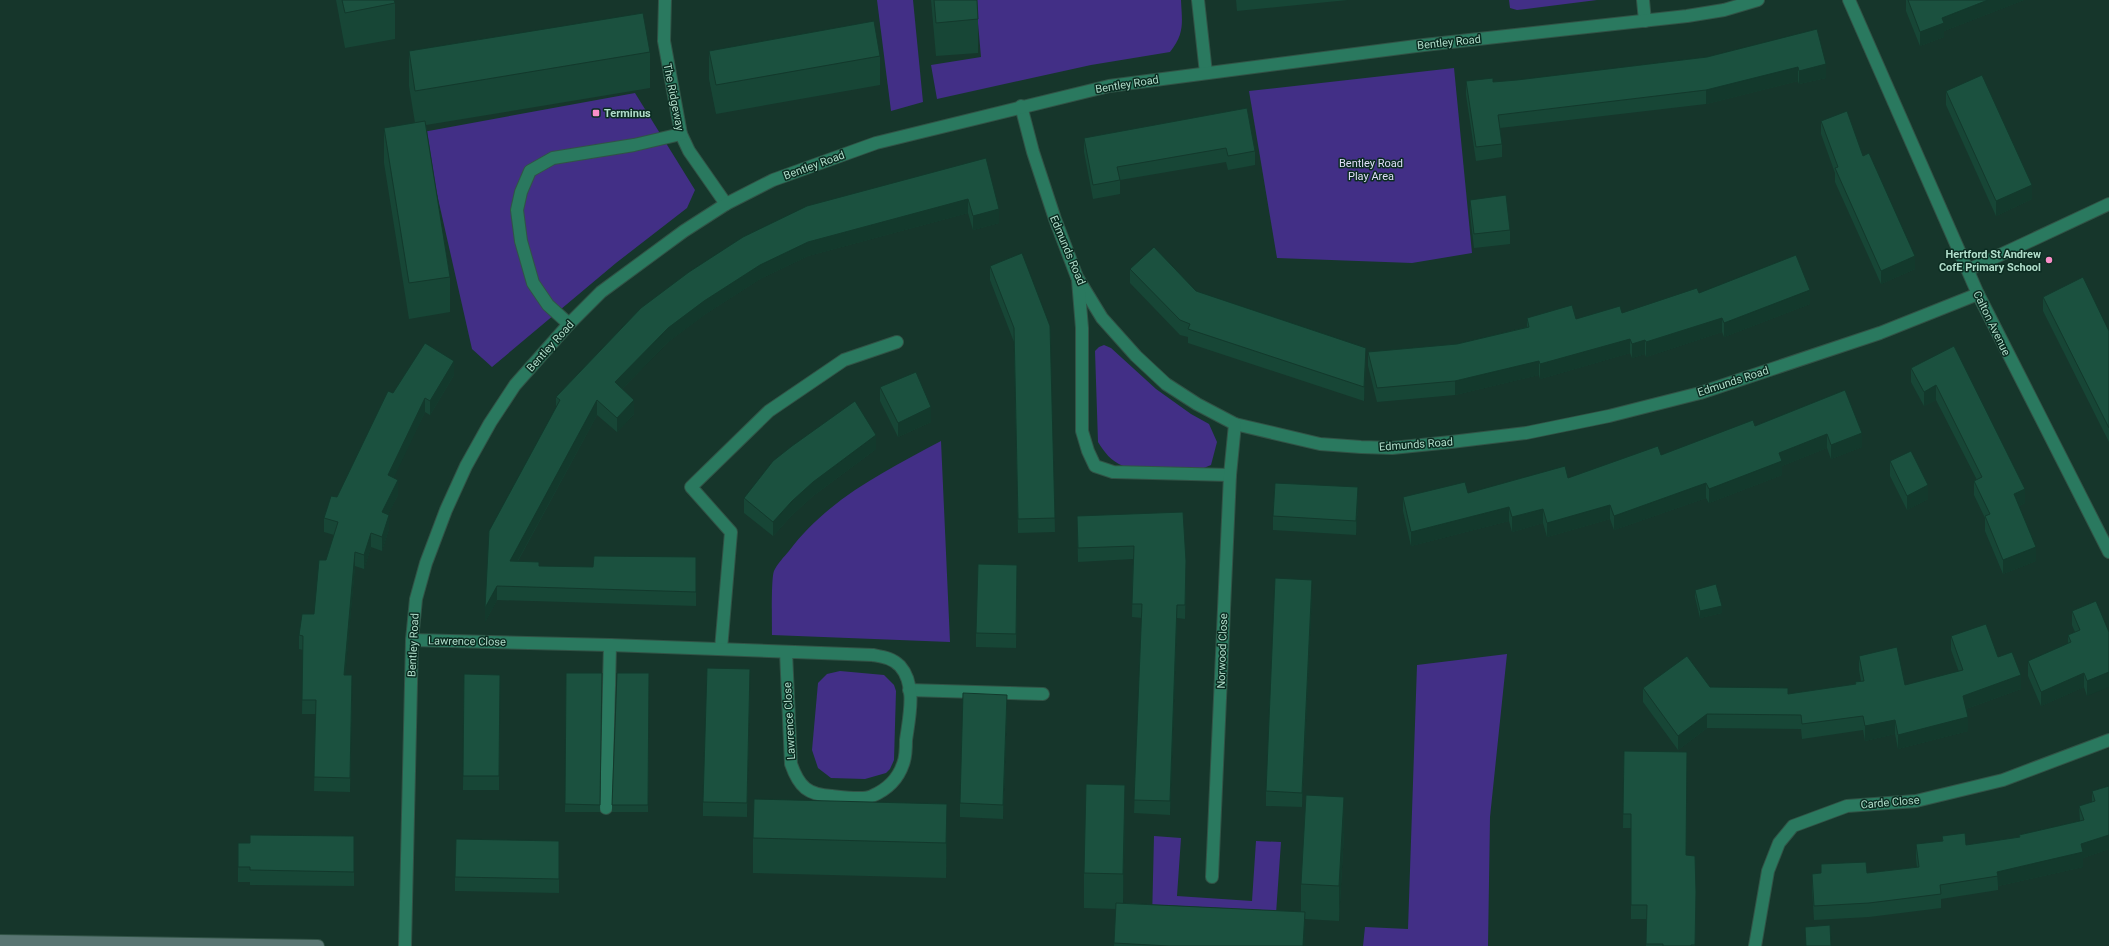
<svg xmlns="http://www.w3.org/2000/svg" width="2109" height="946" font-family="Roboto,sans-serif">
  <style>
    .green { fill: #422f86 }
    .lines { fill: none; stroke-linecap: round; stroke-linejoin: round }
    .lane-casing { stroke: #315346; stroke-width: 14 }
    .street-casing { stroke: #315346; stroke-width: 14 }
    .secondary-casing { stroke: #315346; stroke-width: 14 }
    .lane { stroke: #2a795f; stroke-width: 12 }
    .street { stroke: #2a795f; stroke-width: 12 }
    .secondary { stroke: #597572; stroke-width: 12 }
    .wall { fill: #174636 }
    .shaded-wall { fill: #13392c }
    .building { fill: #1b513f; stroke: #13392c }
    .poi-dot { fill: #fa8fc8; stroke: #0b2c21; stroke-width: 1.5 }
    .labels { text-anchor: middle; stroke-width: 3; stroke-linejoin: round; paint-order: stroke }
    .street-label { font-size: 11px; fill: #b0ddca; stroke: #0b2c21 }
    .poi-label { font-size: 11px; font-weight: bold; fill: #b0ddca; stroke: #0b2c21; text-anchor: start }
    .park-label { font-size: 11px; fill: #dfdef8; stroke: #0b2c21 }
  </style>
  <rect width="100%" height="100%" fill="#16362b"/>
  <!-- green -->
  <g class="green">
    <polygon points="877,0 913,0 923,102 891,111"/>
    <path d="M976,0H1181C1182,23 1185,33 1170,52L1091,65L937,99L931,65L981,57Z"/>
    <polygon points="1509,0 1597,0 1517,10 1510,8"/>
    <polygon points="1454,68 1472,253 1412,263 1277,258 1249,91"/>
    <polygon points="635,93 695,190 687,208 616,263 492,367 472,349 423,132"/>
    <path d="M1104,345L1111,348L1156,389L1191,414L1209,424L1217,442L1211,465L1199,470L1123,466C1110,460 1105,453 1098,442L1095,351L1099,347Z"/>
    <path d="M941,441L950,642L772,635C772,624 771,578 774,571C777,564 784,557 789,551C828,499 885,471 941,441Z"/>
    <polygon points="1507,654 1490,817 1488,946 1363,946 1365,927 1408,929 1417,665"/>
    <polygon points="840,671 884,675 894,685 896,691 894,760 890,769 886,773 865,779 831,778 818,768 812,750 818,683 827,674"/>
    <polygon points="1154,836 1181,838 1177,896 1252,901 1256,841 1281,842 1275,928 1152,920"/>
  </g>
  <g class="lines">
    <!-- lane casing -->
    <g class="lane-casing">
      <g id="lane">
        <polyline points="1968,270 2109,204"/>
        <polyline points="721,649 731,532 691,487 769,411 844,360 897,342"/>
        <polyline points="909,690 1043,694"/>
        <polyline points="606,808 610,645"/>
      </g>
    </g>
    <!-- street casing -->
    <g class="street-casing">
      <g id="street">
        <polyline points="665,0 664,41 681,134 689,151 726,204"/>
        <polyline points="1198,0 1206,73"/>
        <polyline points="1643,0 1645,21"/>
        <polyline points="1849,0 1978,294 2109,552"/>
        <polyline points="1021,106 1033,152 1055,219 1077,277 1102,318 1136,356 1166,384 1197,404 1235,424 1320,444 1361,447 1392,448 1451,442 1526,433 1609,416 1700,393 1880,333 1978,294"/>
        <polyline points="1078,280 1082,328 1082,431 1088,451 1095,466 1113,472 1230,475"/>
        <polyline points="569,324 548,305 533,283 521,241 517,210 521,192 530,171 553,158 634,145 681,134"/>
        <path d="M412,640L610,645L873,655C884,657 892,658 900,666C917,685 909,718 906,740C906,748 906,757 903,764C898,779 886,790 872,796C864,800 842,797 832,796C808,795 799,787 791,764L786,652"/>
        <polyline points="1212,877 1230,475 1235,424"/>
        <polyline points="405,946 412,640 416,599 426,563 446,510 466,466 490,423 515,385 569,324 601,292 684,231 726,204 773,180 876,143 1109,86 1424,45 1687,16 1724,10 1758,0"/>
        <polyline points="1755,946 1768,871 1779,843 1793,826 1847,806 1916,801 2003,780 2109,740"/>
      </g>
    </g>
    <!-- secondary casing -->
    <g class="secondary-casing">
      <polyline id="secondary" points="0,941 318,946"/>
    </g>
    <!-- lane -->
    <use href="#lane" class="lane"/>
    <!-- street -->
    <use href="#street" class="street"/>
    <!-- secondary -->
    <use href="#secondary" class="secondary"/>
  </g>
  <!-- wall -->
  <g class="wall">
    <polygon points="336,0 394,0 395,3 395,39 345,48"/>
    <polygon points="931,0 977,0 978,19 978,53 936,56"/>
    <polygon points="1236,0 1348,0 1237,11"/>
    <polygon points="1906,0 2024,0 1944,31 1944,37 1920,46 1906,11"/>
    <polygon points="1817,29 1826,78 1799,84 1798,81 1706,104 1500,128 1502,144 1502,157 1476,161 1466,95 1466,81 1493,82 1517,80 1707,57"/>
    <polygon points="409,51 650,52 650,88 426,125 450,277 450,312 409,319 384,163 384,128 415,123 409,86"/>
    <polygon points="709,51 880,56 880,85 716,114 709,79"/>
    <polygon points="1946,91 2032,199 1996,216 1946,105"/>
    <polygon points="1247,108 1255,151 1255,165 1228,170 1226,162 1120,180 1120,194 1093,199 1084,152 1084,138"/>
    <polygon points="1821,121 1863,156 1915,269 1881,284 1835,182 1835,173 1821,134"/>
    <polygon points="986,158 999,223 973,230 968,213 808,256 760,279 704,315 668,342 622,389 634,414 617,432 597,415 518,561 539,566 593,567 696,557 696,606 497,600 485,622 556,407 556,397 641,308"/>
    <polygon points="1470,200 1510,230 1510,244 1474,248 1470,214"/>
    <polygon points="990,266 1050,326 1055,532 1018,533 1014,342 990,280"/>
    <polygon points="1130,269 1196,291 1366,362 1364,401 1188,343 1188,337 1180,335 1130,283"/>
    <polygon points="1699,293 1810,304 1724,337 1722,332 1646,357 1645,354 1632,358 1630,353 1540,379 1539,375 1455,395 1377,402 1368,366 1368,352 1457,344 1527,327 1527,318 1576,319 1622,313"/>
    <polygon points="2043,297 2109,331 2109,442 2043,311"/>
    <polygon points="1954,346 2025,503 2019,506 2036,561 2003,574 1985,531 1985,518 1974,495 1974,481 1977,480 1936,400 1924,406 1911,382 1911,368"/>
    <polygon points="454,375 430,415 425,412 393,478 398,495 388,514 389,529 382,551 371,547 364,569 355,566 345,675 352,689 350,792 314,791 316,714 302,714 303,650 299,649 299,635 314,614 326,560 334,535 324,532 324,518 337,497 393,393"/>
    <polygon points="880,387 931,422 898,437 880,401"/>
    <polygon points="1845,390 1862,447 1831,459 1827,448 1782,466 1782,475 1709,503 1706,498 1614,530 1610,519 1547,537 1543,523 1512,532 1509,521 1411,546 1403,511 1403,497 1468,493 1568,478 1661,455 1755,426"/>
    <polygon points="876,449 813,496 792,515 773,536 744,513 744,498"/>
    <polygon points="1890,461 1928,499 1907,510 1890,476"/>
    <polygon points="1358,502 1356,535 1273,530 1273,516"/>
    <polygon points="1077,516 1186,574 1185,619 1177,618 1170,815 1134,813 1142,618 1132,617 1133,559 1078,562"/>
    <polygon points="1017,580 1016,648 976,647 976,633"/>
    <polygon points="1695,590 1722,613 1700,618 1695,597"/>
    <polygon points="1312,594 1302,807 1266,806 1266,791"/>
    <polygon points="2096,601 2087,696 2084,687 2041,706 2028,676 2028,661 2068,644 2068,635 2075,632 2072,625 2072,611"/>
    <polygon points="1951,636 1998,657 2021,689 1966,709 1968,731 1898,749 1895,734 1865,741 1863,730 1802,739 1801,729 1707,728 1678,750 1643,702 1643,688 1710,687 1788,694 1855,684 1855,682 1861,681 1859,670 1859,656 1905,685 1959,672 1951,650"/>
    <polygon points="566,673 602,673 600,812 565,812"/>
    <polygon points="649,673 648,812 612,812 612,805"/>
    <polygon points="464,674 500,675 499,790 463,790"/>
    <polygon points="750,683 747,817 703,816 703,802"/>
    <polygon points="1007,709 1003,819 960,817 960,803"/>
    <polygon points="1624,751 1686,855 1696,906 1695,946 1646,946 1646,919 1631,919 1631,828 1623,828"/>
    <polygon points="2109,786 2109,849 2083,858 2083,867 1998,886 1998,890 1941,899 1941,908 1869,917 1814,920 1812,888 1812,874 1821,873 1821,864 1867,873 1917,867 1916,858 1916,844 1942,841 1942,836 1966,845 2019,837 2019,835 2080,821 2079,806 2092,802 2092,791"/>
    <polygon points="1125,820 1123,903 1301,912 1301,884 1344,832 1339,921 1305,919 1305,946 1114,946 1116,909 1084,908 1084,873"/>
    <polygon points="354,836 354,886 250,885 250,882 238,882 238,843 250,843"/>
    <polygon points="753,838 947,839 946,878 753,873"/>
    <polygon points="559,856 559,893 455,891 455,877"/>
  </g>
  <!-- shaded-wall -->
  <g class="shaded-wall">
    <polygon points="1988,0 2024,0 1944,31 1944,37 1920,46 1920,32 1942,18"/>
    <polygon points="1826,64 1826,78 1799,84 1799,71"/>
    <polygon points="1798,67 1798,81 1706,104 1706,90"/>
    <polygon points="2032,185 2032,199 1996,216 1996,201"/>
    <polygon points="968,199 968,213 808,256 760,279 704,315 668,342 615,396 615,382 668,328 704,301 760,265 808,242"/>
    <polygon points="999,209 999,223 973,230 973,216"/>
    <polygon points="1915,256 1915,269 1881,284 1881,271"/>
    <polygon points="1810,290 1810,304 1724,337 1724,323"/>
    <polygon points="1722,318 1722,332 1646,357 1646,342"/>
    <polygon points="1630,339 1630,353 1540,379 1540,364"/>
    <polygon points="1645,340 1645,354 1632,358 1632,344"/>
    <polygon points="1366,348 1366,362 1364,401 1364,387"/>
    <polygon points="454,361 454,375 430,415 430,401"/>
    <polygon points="1539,361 1539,375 1455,395 1455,381"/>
    <polygon points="1936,385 1936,400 1924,406 1924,392"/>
    <polygon points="425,398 425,412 388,490 388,475"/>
    <polygon points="597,400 597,415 510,575 510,561"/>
    <polygon points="634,400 634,414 617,432 617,418"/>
    <polygon points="931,407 931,422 898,437 898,423"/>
    <polygon points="1862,433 1862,447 1831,459 1831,445"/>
    <polygon points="1827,434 1827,448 1782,466 1782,475 1709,503 1709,489 1779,453"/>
    <polygon points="876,435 876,449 813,496 792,515 773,536 773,522 792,501 813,482"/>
    <polygon points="398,480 398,495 382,526 382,512"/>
    <polygon points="1706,483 1706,498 1614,530 1614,516"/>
    <polygon points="1928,485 1928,499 1907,510 1907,496"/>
    <polygon points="1358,487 1358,502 1356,535 1356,521"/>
    <polygon points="2025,489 2025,503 2014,508 2014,494"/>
    <polygon points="1610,505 1610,519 1547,537 1547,523"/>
    <polygon points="1509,507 1509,521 1411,546 1411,532"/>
    <polygon points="1543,509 1543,523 1512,532 1512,517"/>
    <polygon points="389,515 389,529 382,551 382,537"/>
    <polygon points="371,533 371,547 364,569 364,555"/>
    <polygon points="2036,547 2036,561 2003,574 2003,560"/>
    <polygon points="355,552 355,566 344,689 344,675"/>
    <polygon points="1312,580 1312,594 1302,807 1302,793"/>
    <polygon points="497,586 497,600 485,622 485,608"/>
    <polygon points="1177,605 1177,618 1170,815 1170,801"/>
    <polygon points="1722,606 1722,613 1700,618 1700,611"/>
    <polygon points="750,669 750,683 747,817 747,803"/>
    <polygon points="2109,672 2109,687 2087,696 2087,681"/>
    <polygon points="2084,673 2084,687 2041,706 2041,692"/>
    <polygon points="2021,675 2021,689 1963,710 1963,696"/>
    <polygon points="1007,695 1007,709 1003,819 1003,805"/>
    <polygon points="1707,714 1707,728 1678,750 1678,736"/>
    <polygon points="1968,717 1968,731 1898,749 1898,735"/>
    <polygon points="1895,720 1895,734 1865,741 1865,726"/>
    <polygon points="1125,785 1125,820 1123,909 1123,874"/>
    <polygon points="1344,797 1344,832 1339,921 1339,886"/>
    <polygon points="947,804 947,839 946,878 946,843"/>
    <polygon points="2109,835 2109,849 2083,858 2083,867 1998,886 1997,872"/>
    <polygon points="1305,912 1305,946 1303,946"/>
  </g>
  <!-- building -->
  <g class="building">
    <polygon points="342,0 394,0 395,3 345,13"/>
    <polygon points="934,0 977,0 978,19 936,23"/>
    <polygon points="1908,0 1988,0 1942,18 1944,23 1920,32"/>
    <polygon points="643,13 650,52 415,91 409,51"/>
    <polygon points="874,21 880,56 716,85 709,51"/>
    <polygon points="1817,29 1826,64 1799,71 1798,67 1706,90 1498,115 1502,144 1476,147 1466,81 1493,78 1493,82 1517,80 1707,57"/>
    <polygon points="1982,75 2032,185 1996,201 1946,91"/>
    <polygon points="1247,108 1255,151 1228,156 1226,148 1117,167 1120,180 1093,185 1084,138"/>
    <polygon points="1847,111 1863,156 1869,153 1915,256 1881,271 1835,168 1838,167 1821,121"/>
    <polygon points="425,121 450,277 409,283 384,128"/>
    <polygon points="986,158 999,209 973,216 968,199 808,242 760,265 704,301 668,328 615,382 634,400 617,418 597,400 510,561 539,562 539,566 593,567 594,556 696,557 696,592 497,586 485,608 489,531 560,400 556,397 641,308 689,272 743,237 807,206"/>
    <polygon points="1506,195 1510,230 1474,234 1470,200"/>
    <polygon points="1154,247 1196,291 1366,348 1364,387 1188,329 1190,324 1180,320 1130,269"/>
    <polygon points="1022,253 1050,326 1055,518 1018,519 1014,328 990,266"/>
    <polygon points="1796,255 1810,290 1724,323 1722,318 1646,342 1645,340 1632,344 1630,339 1540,364 1539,361 1455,381 1377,388 1368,352 1457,344 1529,327 1527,318 1572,305 1576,319 1620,306 1622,313 1697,288 1699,293"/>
    <polygon points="2083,277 2109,331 2109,428 2043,297"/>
    <polygon points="425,343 454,361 430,401 425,398 388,475 398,480 382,512 389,515 382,537 371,533 364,555 355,552 344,675 352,675 350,778 314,777 316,700 302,700 303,636 299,635 302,614 314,614 319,560 326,560 338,522 324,518 331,496 337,497 388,391 393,393"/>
    <polygon points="1954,346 2025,489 2014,494 2036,547 2003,560 1985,516 1990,514 1974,481 1982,477 1936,385 1924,392 1911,368"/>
    <polygon points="916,372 931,407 898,423 880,387"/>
    <polygon points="1845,390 1862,433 1831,445 1827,434 1779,453 1782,461 1709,489 1706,483 1614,516 1610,505 1547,523 1543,509 1512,517 1509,507 1411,532 1403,497 1465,482 1468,493 1565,466 1568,478 1658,446 1661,455 1753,420 1755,426"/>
    <polygon points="855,401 876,435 813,482 792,501 773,522 744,498 773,461 792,446"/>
    <polygon points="1911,451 1928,485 1907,496 1890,461"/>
    <polygon points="1275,483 1358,487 1356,521 1273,516"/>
    <polygon points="1183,512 1186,561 1185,605 1177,605 1170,801 1134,800 1142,604 1132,604 1134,546 1078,548 1077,516"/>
    <polygon points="978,564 1017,565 1016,634 976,633"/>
    <polygon points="1275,578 1312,580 1302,793 1266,791"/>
    <polygon points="1716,584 1722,606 1700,611 1695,590"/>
    <polygon points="2096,601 2109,632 2109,672 2087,681 2084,673 2041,692 2028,661 2071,642 2068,635 2080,630 2072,611"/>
    <polygon points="1986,624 1998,657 2012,652 2021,675 1963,696 1968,717 1898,735 1895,720 1865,726 1863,716 1802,724 1801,715 1707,714 1678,736 1643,688 1687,656 1710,687 1788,688 1788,694 1856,684 1855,682 1864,681 1859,656 1897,647 1905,685 1963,670 1951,636"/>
    <polygon points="707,668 750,669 747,803 703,802"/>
    <polygon points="566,673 602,673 600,805 565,804"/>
    <polygon points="617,673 649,673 648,805 612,805"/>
    <polygon points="464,674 500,675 499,776 463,776"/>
    <polygon points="963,693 1007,695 1003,805 960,803"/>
    <polygon points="1624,751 1687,752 1686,855 1695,856 1696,892 1695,945 1691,945 1691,946 1663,946 1663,944 1646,944 1647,905 1631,905 1631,814 1623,814"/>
    <polygon points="1086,784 1125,785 1123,874 1084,873"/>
    <polygon points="2109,786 2109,835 2081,844 2083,852 1997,872 1998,876 1940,885 1941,894 1869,903 1814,906 1812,874 1821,873 1821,864 1866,862 1867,873 1919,867 1916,844 1943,841 1942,836 1965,833 1966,845 2020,837 2019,835 2084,820 2079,806 2095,801 2092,791"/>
    <polygon points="1306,795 1344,797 1339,886 1301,884"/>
    <polygon points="754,799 947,804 946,843 753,838"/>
    <polygon points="250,835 354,836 354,872 250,870 250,867 238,867 238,843 250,843"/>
    <polygon points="456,839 559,841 559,879 455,877"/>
    <polygon points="1116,903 1305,912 1303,946 1169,946 1114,943"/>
    <polygon points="1830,925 1831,946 1806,946 1805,927"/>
  </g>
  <!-- markers -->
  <g class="poi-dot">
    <rect x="592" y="109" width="8" height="8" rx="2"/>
    <circle cx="2049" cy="260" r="4"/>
  </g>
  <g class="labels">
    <!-- street labels -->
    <g class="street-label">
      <text transform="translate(1449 42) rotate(-6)" y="4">Bentley Road</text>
      <text transform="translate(1127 84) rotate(-9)" y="4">Bentley Road</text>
      <text transform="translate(674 97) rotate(79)" y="4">The Ridgeway</text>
      <text transform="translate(814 165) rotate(-20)" y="4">Bentley Road</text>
      <text transform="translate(1068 250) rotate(67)" y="4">Edmunds Road</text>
      <text transform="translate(1992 323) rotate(64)" y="4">Calton Avenue</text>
      <text transform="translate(550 346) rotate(-48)" y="4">Bentley Road</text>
      <text transform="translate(1733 381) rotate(-18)" y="4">Edmunds Road</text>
      <text transform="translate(1416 444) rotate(-4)" y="4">Edmunds Road</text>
      <text transform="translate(467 641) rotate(1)" y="4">Lawrence Close</text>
      <text transform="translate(413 645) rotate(-87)" y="4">Bentley Road</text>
      <text transform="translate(1222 651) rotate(-88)" y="4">Norwood Close</text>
      <text transform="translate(789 721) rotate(-93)" y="4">Lawrence Close</text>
      <text transform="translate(1890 802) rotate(-5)" y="4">Carde Close</text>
    </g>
    <!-- poi labels -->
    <g class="poi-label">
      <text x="604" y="117">Terminus</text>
      <text x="2041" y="258" text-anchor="end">Hertford St Andrew<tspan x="2041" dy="13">CofE Primary School</tspan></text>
    </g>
    <!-- park labels -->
    <g class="park-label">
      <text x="1371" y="167">Bentley Road<tspan x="1371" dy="13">Play Area</tspan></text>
    </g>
  </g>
</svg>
